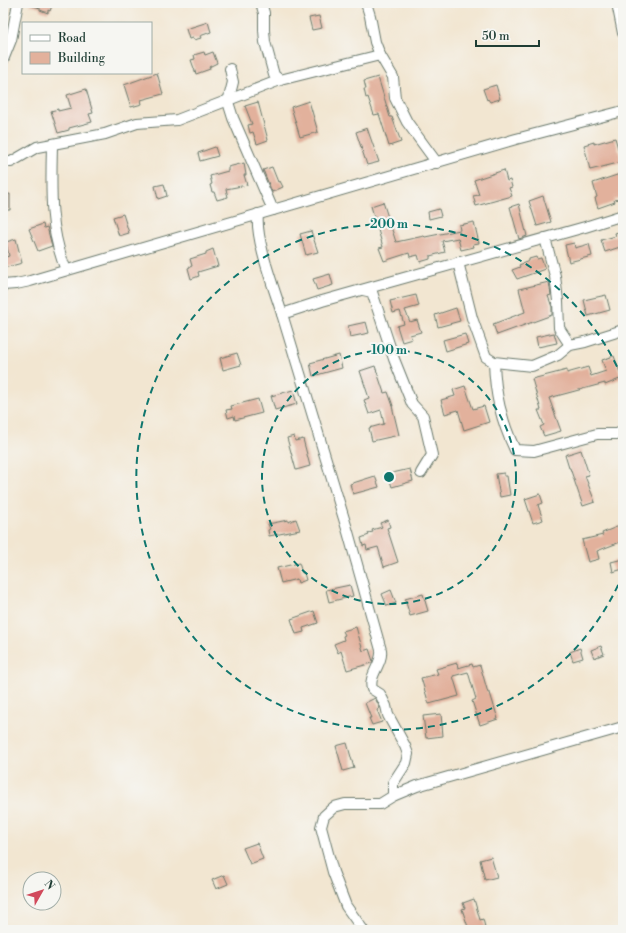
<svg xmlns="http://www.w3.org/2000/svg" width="626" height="933" font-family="'Libre Bodoni',serif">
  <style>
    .building { fill: #e2b19c }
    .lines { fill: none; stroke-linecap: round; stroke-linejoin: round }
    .minor-casing { stroke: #69786b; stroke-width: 12 }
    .minor { stroke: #fff; stroke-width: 10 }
    .ring { fill: none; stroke: #0f766e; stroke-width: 2; stroke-dasharray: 7 5 }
    .centre { fill: #0f766e; stroke: #f6f6f2; stroke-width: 2 }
    .ring-label { font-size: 12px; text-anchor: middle; font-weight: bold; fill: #0f766e; stroke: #f6f6f2; stroke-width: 4; stroke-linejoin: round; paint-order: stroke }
  </style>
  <rect width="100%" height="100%" fill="#f6f6f2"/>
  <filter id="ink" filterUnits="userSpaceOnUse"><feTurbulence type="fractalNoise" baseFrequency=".025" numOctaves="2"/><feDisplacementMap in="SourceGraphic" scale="8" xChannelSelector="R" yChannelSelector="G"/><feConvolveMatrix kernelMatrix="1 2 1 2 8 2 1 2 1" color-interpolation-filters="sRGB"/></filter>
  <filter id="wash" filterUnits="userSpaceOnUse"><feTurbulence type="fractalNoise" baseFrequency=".012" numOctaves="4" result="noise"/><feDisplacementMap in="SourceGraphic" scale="16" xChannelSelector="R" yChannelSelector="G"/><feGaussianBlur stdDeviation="0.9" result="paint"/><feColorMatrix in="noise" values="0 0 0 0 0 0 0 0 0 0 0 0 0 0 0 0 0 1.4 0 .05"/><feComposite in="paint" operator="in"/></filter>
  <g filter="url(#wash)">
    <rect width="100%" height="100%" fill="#f2e6d1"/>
    <g id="blocks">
      <!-- building -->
      <g class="building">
        <polygon points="31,3 53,3 50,11 48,10 48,13 40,10 40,8 30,5"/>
        <polygon points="319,16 322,28 312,30 309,18"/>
        <polygon points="208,22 211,32 200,36 201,38 194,40 193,38 189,39 186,29"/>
        <polygon points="204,52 205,55 213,52 217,63 209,67 210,69 196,74 191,60 195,59 194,55"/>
        <polygon points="157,73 163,94 141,100 142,104 131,107 124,85"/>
        <polygon points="378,77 390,117 392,117 401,142 389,146 379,114 374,115 368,97 366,98 364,89 366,89 364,81"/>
        <polygon points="496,85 500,99 490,102 488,99 487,100 483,89"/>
        <polygon points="86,89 93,113 89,114 92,122 69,128 69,130 58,133 51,111 58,109 58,111 71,108 67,95"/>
        <polygon points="309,101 318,132 300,137 291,107"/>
        <polygon points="258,102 268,140 257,144 253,132 250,133 248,125 252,124 245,106"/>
        <polygon points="367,128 379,162 367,165 356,132"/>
        <polygon points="615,138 622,162 590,170 584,145 594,142 594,144"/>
        <polygon points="215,147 218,156 200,161 198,153"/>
        <polygon points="244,163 246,175 244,175 247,185 226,189 228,197 217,200 214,192 212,192 210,185 212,184 210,176 228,171 228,167"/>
        <polygon points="272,167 278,182 280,181 283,187 272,192 263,170"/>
        <polygon points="504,170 507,181 510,180 512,187 509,188 512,196 476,206 473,196 479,195 474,180"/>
        <polygon points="623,173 623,198 614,200 615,202 598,208 595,198 597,197 593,183"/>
        <polygon points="164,184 167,196 158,199 155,186"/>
        <polygon points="10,194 10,210 3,210 3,195"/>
        <polygon points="543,196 551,222 537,226 529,201"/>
        <polygon points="383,202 396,242 424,236 425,237 460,230 459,225 474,222 479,243 473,244 474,247 461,250 458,238 442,241 445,252 430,256 430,259 420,262 418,255 410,257 409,253 384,261 379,248 383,247 371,206"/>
        <polygon points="519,204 527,236 519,239 510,207"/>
        <polygon points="439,209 441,216 429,219 428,212"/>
        <polygon points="123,214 129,233 119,236 113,217"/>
        <polygon points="43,224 44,228 47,227 52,246 38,251 29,229"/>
        <polygon points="311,231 318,252 306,255 300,234"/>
        <polygon points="621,231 623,239 623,246 605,252 601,240 616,236 615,233"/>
        <polygon points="16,239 22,263 4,268 3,258 9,256 6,242"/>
        <polygon points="574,243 575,248 589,244 592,256 569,262 565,245"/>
        <polygon points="213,249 218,266 198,272 199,276 191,279 188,268 192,266 190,259 206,254 206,252"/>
        <polygon points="536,257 537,259 541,258 545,269 517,279 512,270 520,267 519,265 529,261 529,259"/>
        <polygon points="330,274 333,285 317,290 313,279"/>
        <polygon points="549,282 551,295 548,296 552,307 552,315 497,335 493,324 525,312 519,289"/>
        <polygon points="416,295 419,306 405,310 410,322 417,320 421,332 410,335 412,339 402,342 397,326 404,324 400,311 393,313 390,301"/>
        <polygon points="606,295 610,310 588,316 584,300"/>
        <polygon points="456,308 460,321 438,327 435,315"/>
        <polygon points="366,322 369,333 350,337 348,326"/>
        <polygon points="554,333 557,343 538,347 536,337"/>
        <polygon points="465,334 468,344 446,351 443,340"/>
        <polygon points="237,353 241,365 223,370 220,358"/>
        <polygon points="339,355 342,368 313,376 310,363"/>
        <polygon points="614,356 622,378 605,385 605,383 549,398 561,431 544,436 540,427 544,425 538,410 541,410 532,379 567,370 567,373 588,367 591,376 606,371 602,360"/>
        <polygon points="375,366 384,393 388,392 393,406 392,406 399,435 372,441 369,428 384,424 381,410 369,414 364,400 369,398 360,371"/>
        <polygon points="465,386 473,409 484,406 489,422 464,430 458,410 445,414 441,400 455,396 453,390"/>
        <polygon points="293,390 297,404 275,410 271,396"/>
        <polygon points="258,399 262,413 235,420 234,416 228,418 226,410 232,409 231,406"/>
        <polygon points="294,436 295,441 303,439 310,466 296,470 287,438"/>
        <polygon points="581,450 589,475 585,476 595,502 583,506 570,468 569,468 565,455"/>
        <polygon points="410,469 413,481 392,487 388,474"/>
        <polygon points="504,473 504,476 507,476 510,495 500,497 496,474"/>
        <polygon points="375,476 379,487 353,494 350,484"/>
        <polygon points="540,494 543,503 538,505 543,520 533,523 525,499"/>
        <polygon points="296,519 300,530 269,536 268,530 270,529 268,524 288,520 288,522"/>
        <polygon points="388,520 390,527 387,528 398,562 384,567 378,547 367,550 366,545 363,546 361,538 369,535 368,533 373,532 372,530 382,527 380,523"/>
        <polygon points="619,526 623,536 623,541 597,551 599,559 588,562 582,540 603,535 602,533"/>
        <polygon points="623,559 623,569 613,572 611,562"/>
        <polygon points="299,563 302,573 304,573 306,580 298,583 297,579 281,583 277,568"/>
        <polygon points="350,585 353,596 329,602 326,590"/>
        <polygon points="391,590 396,603 387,606 382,594"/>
        <polygon points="423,594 428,611 410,616 405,599"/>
        <polygon points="314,611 318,623 303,628 304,632 296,634 291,619"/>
        <polygon points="356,627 363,651 369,649 373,661 372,663 347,670 341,651 338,653 334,644 344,640 343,636 345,635 343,631"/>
        <polygon points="601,646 604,654 594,658 591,650"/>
        <polygon points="580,648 583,658 573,661 570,652"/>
        <polygon points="457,663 458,668 472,664 473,667 480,665 488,693 490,693 498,719 480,725 472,701 476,699 468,672 453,676 459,696 429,704 421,678 438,674 436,669"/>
        <polygon points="375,698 380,708 377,710 382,722 372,725 369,718 371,718 365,703"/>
        <polygon points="441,714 443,736 426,738 423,716"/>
        <polygon points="347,743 354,768 343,771 336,746"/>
        <polygon points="257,843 263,859 250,864 243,848"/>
        <polygon points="491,857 497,877 485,880 480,860"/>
        <polygon points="224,875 228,884 216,889 212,880"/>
        <polygon points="474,899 480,920 483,919 485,927 475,930 469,930 462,909 465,908 463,903"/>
      </g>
    </g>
  </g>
  <g filter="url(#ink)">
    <use href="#blocks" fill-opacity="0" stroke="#69786b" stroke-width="1"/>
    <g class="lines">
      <!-- minor casing -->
      <g class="minor-casing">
        <g id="minor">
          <polyline points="261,3 264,13 264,30 265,42 274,75 280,80"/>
          <polyline points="366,3 370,16 375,42 380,55 393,77 395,98 407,122 437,163"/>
          <polyline points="617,3 623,33"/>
          <polyline points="3,60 11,40 18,3"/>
          <polyline points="230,69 233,82 228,102 233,118 273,210"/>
          <path d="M52,145C51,189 49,229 66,270"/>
          <polyline points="3,162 11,162 37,147 105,134 137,123 177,120 280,80 380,55"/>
          <path d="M258,214C255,240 274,288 282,314L322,301L585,227L623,215"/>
          <polyline points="545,238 555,276 558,301 559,328 570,345"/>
          <polyline points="458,262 472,318 486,357 494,362 532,366 558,355 570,345 585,342 623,330"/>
          <polyline points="3,285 16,284 30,281 516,139 623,111"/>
          <polyline points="363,290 372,292 394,359 412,404 423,416 432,455 421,473"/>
          <path d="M282,314L348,532L381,650C383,664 368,675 372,689L380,694L386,706L388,715L405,746L408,754L406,763L393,783V796"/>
          <path d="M494,362C495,394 501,420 515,450L534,451L597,434H618L623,430"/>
          <polyline points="363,930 346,906 333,872 321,827 324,816 334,807 345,804 380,804 393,796 417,786 623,727"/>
        </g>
      </g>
      <!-- minor -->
      <use href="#minor" class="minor"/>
    </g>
  </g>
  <!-- distance rings -->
  <g class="ring">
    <circle cx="389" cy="477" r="127"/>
    <path d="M623 574A253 253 0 1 1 623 380"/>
  </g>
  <circle cx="389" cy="477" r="6" class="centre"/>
  <g class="ring-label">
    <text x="389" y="228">200 m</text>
    <text x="389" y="354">100 m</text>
  </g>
  <!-- margin -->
  <rect width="626" height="933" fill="none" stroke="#f6f6f2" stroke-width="16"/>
  <!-- legend -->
  <rect x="22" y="22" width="130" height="52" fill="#f6f6f2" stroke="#a0aca6"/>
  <rect x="30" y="35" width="20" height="6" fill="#ffffff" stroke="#a0aca6"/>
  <text x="58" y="42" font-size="12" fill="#1f3d34">Road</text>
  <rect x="30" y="52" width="20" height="12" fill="#e2b19c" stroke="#a0aca6"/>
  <text x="58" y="62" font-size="12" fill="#1f3d34">Building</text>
  <!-- north arrow -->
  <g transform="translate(42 891) rotate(51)"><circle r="19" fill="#f6f6f2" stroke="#a0aca6"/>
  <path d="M0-3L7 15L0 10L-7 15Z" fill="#d1495b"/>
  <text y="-6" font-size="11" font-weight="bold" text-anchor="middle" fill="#1f3d34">N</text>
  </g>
  <!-- scale -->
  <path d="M476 40v6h63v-6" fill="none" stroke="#1f3d34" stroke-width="2"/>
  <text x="482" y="40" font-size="12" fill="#1f3d34" stroke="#f6f6f2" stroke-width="3" paint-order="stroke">50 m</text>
</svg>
